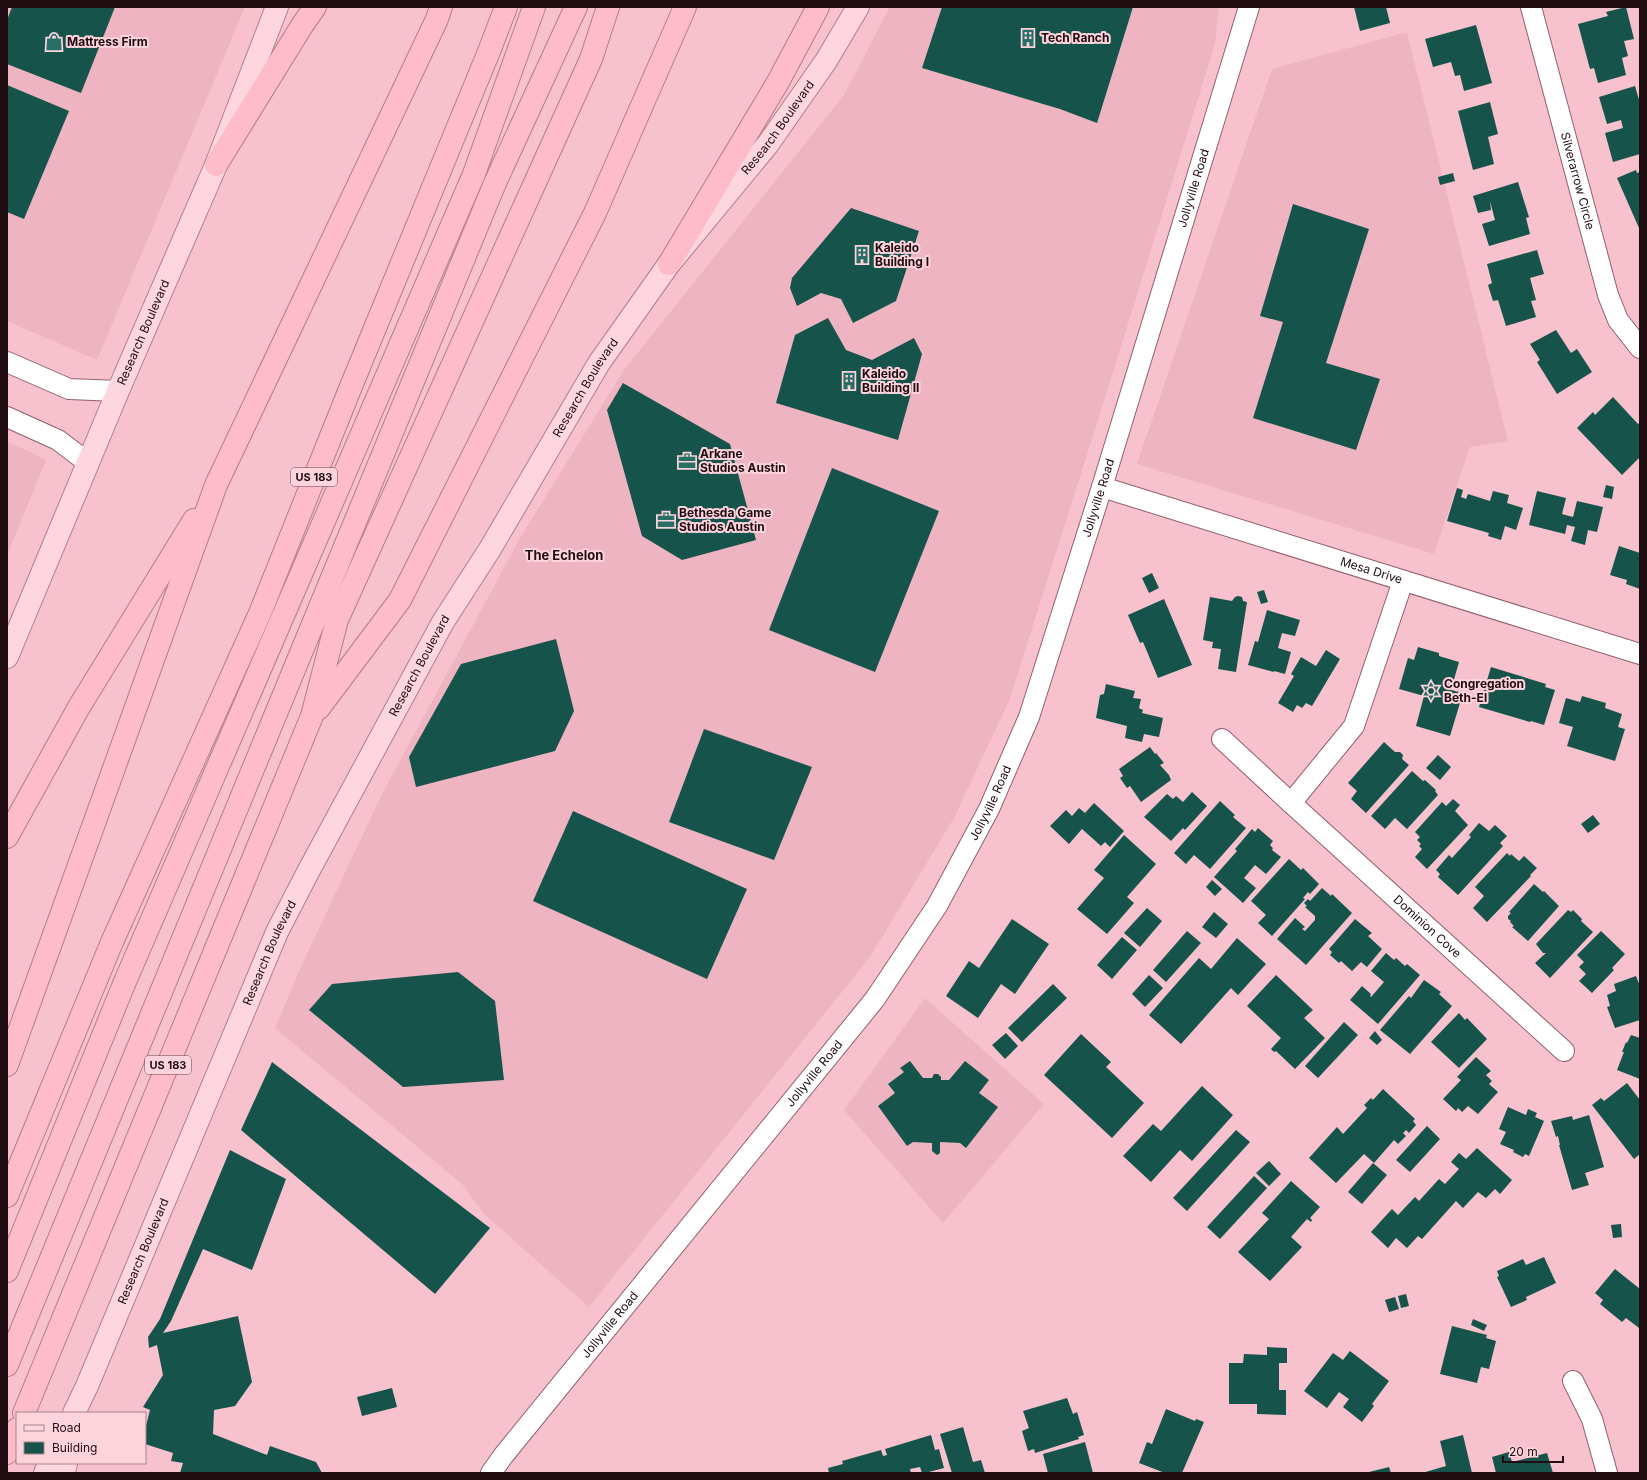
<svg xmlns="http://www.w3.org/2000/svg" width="1647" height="1480" font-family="Inter,sans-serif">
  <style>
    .built { fill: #efb4c1 }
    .building { fill: #15534b }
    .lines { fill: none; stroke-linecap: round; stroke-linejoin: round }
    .minor-casing { stroke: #8f616c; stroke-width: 22 }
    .major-casing { stroke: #b07e8a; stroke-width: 24 }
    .highway-casing { stroke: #b07e8a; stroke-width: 24 }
    .minor { stroke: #fff; stroke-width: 20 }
    .major { stroke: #fed6df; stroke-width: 22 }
    .highway { stroke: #febbca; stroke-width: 22 }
    .labels { text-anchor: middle; stroke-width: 4; stroke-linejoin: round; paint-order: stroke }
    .shield { fill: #fdd3dc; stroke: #62484f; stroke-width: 1 }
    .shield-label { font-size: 11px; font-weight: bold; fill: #1f0d12 }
    .poi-label { font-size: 12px; font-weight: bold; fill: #1f0d12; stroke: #fdd3dc; text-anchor: start }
    .street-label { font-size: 12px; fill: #1f0d12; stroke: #fdd3dc }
    .neighbourhood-label { font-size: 13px; font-weight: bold; fill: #1f0d12; stroke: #fdd3dc }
  </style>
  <rect width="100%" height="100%" fill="#f7c2ce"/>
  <!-- built -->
  <g class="built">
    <polygon points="7,7 245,7 97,360 7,321"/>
    <polygon points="890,7 1219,7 1215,44 1109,385 1009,701 954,818 870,957 589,1307 484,1214 462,1184 275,1028 299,971 381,796 520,538 624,370 844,95"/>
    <polygon points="1407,32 1508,441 1470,447 1434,554 1137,464 1272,69"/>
    <polygon points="7,441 46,460 7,555"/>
    <polygon points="925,998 1044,1104 943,1223 844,1110"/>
  </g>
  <!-- building -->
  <g class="building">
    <polygon points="12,7 115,7 81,93 7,64 7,20"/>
    <polygon points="942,7 1133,7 1097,123 1060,109 922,68"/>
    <polygon points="1354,7 1386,7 1390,23 1360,31"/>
    <polygon points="1626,7 1634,39 1624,41 1628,56 1622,58 1626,75 1598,83 1594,68 1590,69 1578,24 1608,16 1606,12"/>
    <polygon points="1476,25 1492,83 1464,91 1460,75 1455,76 1451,62 1433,67 1425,39"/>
    <polygon points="7,85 69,111 24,219 7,212"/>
    <polygon points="1635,86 1640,103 1640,149 1639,150 1640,154 1613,162 1605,133 1623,128 1621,120 1607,124 1599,97"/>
    <polygon points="1490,102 1498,134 1488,137 1494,164 1473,170 1458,111"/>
    <polygon points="1636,170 1637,173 1640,172 1640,228 1639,228 1617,178"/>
    <polygon points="1453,173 1455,181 1440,185 1438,177"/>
    <polygon points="1518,182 1529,217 1526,218 1530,234 1489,246 1482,224 1495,220 1490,201 1491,210 1478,213 1473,196"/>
    <polygon points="1293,204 1369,229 1326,363 1380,379 1356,450 1253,418 1283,322 1260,316"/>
    <polygon points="851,208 919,231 896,301 853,323 841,299 821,293 797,306 790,288 792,278"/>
    <polygon points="1537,250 1544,274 1530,278 1536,300 1531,301 1536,317 1506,326 1498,300 1493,301 1488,285 1492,283 1487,264"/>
    <polygon points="828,318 846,350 872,360 914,338 922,354 898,440 776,403 795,335"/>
    <polygon points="1556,330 1571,353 1577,349 1592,372 1557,394 1537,362 1540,360 1530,344"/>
    <polygon points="623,383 730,444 756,540 682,560 642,536 607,410"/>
    <polygon points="1613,397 1638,424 1640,422 1640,457 1622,475 1577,428 1593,412 1595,415"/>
    <polygon points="832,468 939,511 875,672 769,630"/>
    <polygon points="1606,485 1614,487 1612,499 1603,497"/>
    <polygon points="1457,488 1463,490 1461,497 1466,499 1468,494 1490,501 1493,491 1509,495 1507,503 1523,508 1516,530 1505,526 1501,540 1488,536 1489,533 1447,521"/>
    <polygon points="1537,491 1566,498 1562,514 1573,517 1577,501 1603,507 1597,532 1588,530 1585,545 1571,541 1575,527 1567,525 1565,534 1529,525"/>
    <polygon points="1619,546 1640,553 1640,589 1626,584 1627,580 1610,575"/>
    <polygon points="1152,573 1159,588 1149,593 1142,578"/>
    <polygon points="1264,590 1268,602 1261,604 1257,592"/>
    <polygon points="1238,596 1242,597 1243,601 1247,602 1236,672 1218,669 1221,649 1212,648 1213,642 1203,640 1210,597 1232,601 1235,597"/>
    <polygon points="1164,599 1192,665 1158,678 1143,642 1140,643 1128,615"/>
    <polygon points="1267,610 1300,620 1295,636 1282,633 1278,648 1291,652 1285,674 1274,671 1274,672 1248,665 1255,641 1258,642"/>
    <polygon points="556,639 574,711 555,751 416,787 409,757 461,664"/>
    <polygon points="1418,647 1439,653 1439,656 1459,662 1451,690 1463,693 1450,736 1416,726 1424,696 1399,689 1408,658 1414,660"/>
    <polygon points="1326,650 1340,659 1312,706 1306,703 1302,708 1297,705 1293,712 1278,703 1294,676 1291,674 1301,657 1316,666"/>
    <polygon points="1491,667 1546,684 1545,687 1555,690 1544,725 1531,721 1530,722 1479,707"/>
    <polygon points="1106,684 1135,691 1133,698 1141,699 1139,708 1143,710 1142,713 1163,718 1159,737 1144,734 1142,742 1125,738 1127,726 1096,718 1100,695 1104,694"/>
    <polygon points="1582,696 1606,703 1605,708 1622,714 1618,727 1625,729 1615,761 1567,746 1573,727 1559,723 1566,698 1580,702"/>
    <polygon points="704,729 812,767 774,860 669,822"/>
    <polygon points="1384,742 1395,752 1400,752 1403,755 1402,759 1409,765 1366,813 1351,799 1357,791 1348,783"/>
    <polygon points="1150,747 1155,754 1156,753 1164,763 1160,765 1169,775 1171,780 1141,802 1130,786 1127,788 1120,778 1123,776 1119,769"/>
    <polygon points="1438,755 1451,767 1440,780 1426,768"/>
    <polygon points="1412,771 1423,781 1425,780 1436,790 1435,791 1438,795 1407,829 1395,818 1385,829 1371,816"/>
    <polygon points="1192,792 1207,806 1185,830 1183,828 1171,841 1144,817 1167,794 1173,799 1176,796 1183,802"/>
    <polygon points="1453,799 1460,805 1455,811 1468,825 1427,869 1415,857 1422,849 1419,846 1421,844 1417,840 1420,837 1415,832 1442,802 1446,806"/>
    <polygon points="1220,801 1235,815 1233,817 1246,828 1210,869 1194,855 1186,864 1174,853"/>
    <polygon points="1094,803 1124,831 1110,847 1105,842 1101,846 1082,829 1069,844 1050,826 1066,810 1072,816 1079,808 1085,813"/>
    <polygon points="573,811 747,889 707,979 533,901"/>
    <polygon points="1593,815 1600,824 1588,833 1581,824"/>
    <polygon points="1479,823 1489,831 1495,825 1507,836 1500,843 1503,846 1458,895 1438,877 1440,874 1436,870 1449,855 1452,858 1471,837 1469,835"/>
    <polygon points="1258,828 1273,841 1270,845 1273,848 1272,850 1281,857 1266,874 1255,865 1244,878 1256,888 1243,903 1214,877 1237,851 1235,849 1252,829 1255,832"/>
    <polygon points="1124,835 1156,864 1127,897 1134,903 1107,934 1077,909 1104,878 1094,870"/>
    <polygon points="1507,853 1510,856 1511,854 1519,861 1524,856 1537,868 1530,875 1531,876 1487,922 1473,908 1484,896 1475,887"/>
    <polygon points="1289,859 1301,870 1303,868 1319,884 1310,894 1308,892 1303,898 1305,899 1272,936 1258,923 1266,915 1251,901"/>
    <polygon points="1212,880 1222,889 1215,896 1206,887"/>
    <polygon points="1534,884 1543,892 1544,891 1559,906 1528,941 1512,927 1514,926 1510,922 1511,921 1508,919 1508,916 1511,913 1509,912"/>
    <polygon points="1322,888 1331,896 1332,894 1352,913 1306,965 1277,939 1295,918 1305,927 1302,929 1305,931 1315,920 1315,916 1305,907 1307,906 1304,903 1308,899 1310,901"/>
    <polygon points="1147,908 1162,921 1140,947 1124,933"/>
    <polygon points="1568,910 1571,912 1573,910 1582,919 1581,921 1593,932 1550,978 1535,963 1546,953 1543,953 1536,944"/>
    <polygon points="1214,912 1228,924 1216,938 1202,927"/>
    <polygon points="1012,919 1049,944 1015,994 1001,984 978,1018 946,996 969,961 979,968"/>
    <polygon points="1355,919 1372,933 1368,936 1382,949 1367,967 1361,962 1352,971 1341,961 1339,963 1330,955 1332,952 1329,949"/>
    <polygon points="1187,931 1201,943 1166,982 1153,970"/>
    <polygon points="1601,931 1625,954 1612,968 1614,970 1592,993 1579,981 1586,974 1579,967 1584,962 1577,955"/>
    <polygon points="1122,937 1137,950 1112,979 1097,965"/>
    <polygon points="1237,938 1266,964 1238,995 1231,988 1181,1044 1149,1015 1199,958 1211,969"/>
    <polygon points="1386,953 1394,960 1396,958 1405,966 1407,964 1420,975 1378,1024 1350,1000 1362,986 1371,994 1370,996 1371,997 1384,982 1371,971"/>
    <polygon points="458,972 495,1001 504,1080 403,1087 309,1010 332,984"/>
    <polygon points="1149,975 1163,988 1145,1007 1132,994"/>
    <polygon points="1276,975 1313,1010 1304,1018 1325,1038 1295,1069 1276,1051 1274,1052 1271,1049 1281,1038 1247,1006"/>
    <polygon points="1636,976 1640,986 1640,1020 1615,1028 1607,1007 1610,1006 1607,995 1616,991 1614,984"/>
    <polygon points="1424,980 1441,992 1439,994 1452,1006 1410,1054 1380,1030 1409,996 1411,998"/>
    <polygon points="1053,984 1067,998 1022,1042 1008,1028"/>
    <polygon points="1459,1013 1465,1020 1467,1018 1487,1039 1459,1068 1431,1042"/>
    <polygon points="1344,1022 1358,1035 1318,1078 1305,1066"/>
    <polygon points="1375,1031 1382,1040 1377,1045 1369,1038"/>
    <polygon points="1006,1033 1018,1046 1005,1059 992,1045"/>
    <polygon points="1081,1034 1111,1062 1106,1067 1144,1103 1112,1138 1044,1075"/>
    <polygon points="1631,1035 1640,1038 1640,1079 1617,1070 1624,1052 1622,1052 1626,1042 1627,1043"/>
    <polygon points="1476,1057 1491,1071 1486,1075 1492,1081 1489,1084 1498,1092 1478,1114 1468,1106 1462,1112 1458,1108 1456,1111 1443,1099 1461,1080 1457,1077"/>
    <polygon points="910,1061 923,1078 932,1078 934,1074 938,1074 941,1077 941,1080 949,1080 965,1061 989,1080 979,1093 998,1107 966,1148 960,1143 940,1142 940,1153 937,1155 932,1151 932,1143 913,1142 907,1146 878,1106 895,1093 888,1084 904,1072 900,1068"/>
    <polygon points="272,1062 490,1228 435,1294 241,1130"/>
    <polygon points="1627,1083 1640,1100 1640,1154 1634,1159 1592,1105 1601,1098 1604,1101"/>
    <polygon points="1202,1086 1233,1115 1192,1161 1180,1150 1151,1182 1123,1156 1153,1124 1161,1131"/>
    <polygon points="1383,1089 1415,1119 1413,1121 1416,1125 1409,1133 1406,1130 1403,1133 1406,1136 1398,1144 1394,1140 1374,1163 1364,1154 1336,1183 1309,1158 1337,1127 1343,1134 1367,1108 1364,1105 1371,1098 1373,1100"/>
    <polygon points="1508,1107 1526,1115 1528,1109 1537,1113 1535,1117 1544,1121 1529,1156 1525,1154 1523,1157 1513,1152 1514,1150 1500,1144 1506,1132 1499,1129"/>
    <polygon points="1589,1115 1604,1167 1585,1173 1589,1185 1572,1190 1559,1145 1560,1145 1558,1136 1556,1137 1551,1121 1572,1116 1573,1120"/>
    <polygon points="1427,1126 1440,1139 1410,1172 1396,1160"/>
    <polygon points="1236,1130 1250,1142 1187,1211 1173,1198"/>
    <polygon points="1477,1148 1512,1180 1500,1194 1495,1189 1486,1198 1478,1192 1463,1208 1456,1201 1422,1239 1418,1236 1407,1248 1396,1238 1388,1248 1371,1232 1392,1209 1398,1215 1415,1197 1419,1201 1439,1179 1445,1184 1459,1169 1451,1162 1459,1153 1466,1159"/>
    <polygon points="230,1150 286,1179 252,1270 203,1249 171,1321 163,1333 238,1316 252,1382 235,1406 214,1410 213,1434 267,1455 270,1446 316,1462 322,1473 180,1473 183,1463 171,1461 173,1453 145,1444 145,1430 150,1410 143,1407 163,1375 157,1345 149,1348 148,1337 160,1319"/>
    <polygon points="1269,1161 1281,1174 1269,1186 1256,1173"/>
    <polygon points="1373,1163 1387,1175 1362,1204 1348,1192"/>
    <polygon points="1254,1176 1267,1188 1220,1239 1207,1227"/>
    <polygon points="1291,1181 1320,1207 1310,1218 1312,1220 1311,1222 1307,1219 1291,1237 1302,1247 1270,1281 1238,1252 1269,1219 1262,1213"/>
    <polygon points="1621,1224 1622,1237 1613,1238 1611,1225"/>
    <polygon points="1544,1257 1556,1283 1526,1297 1527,1300 1511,1307 1497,1277 1499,1276 1497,1271 1523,1259 1526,1265"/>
    <polygon points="1615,1269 1640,1289 1640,1327 1639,1328 1626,1318 1622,1322 1600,1304 1603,1300 1595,1293"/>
    <polygon points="1406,1294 1409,1306 1401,1308 1398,1296"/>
    <polygon points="1395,1297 1399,1309 1389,1312 1385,1300"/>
    <polygon points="1473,1319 1487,1325 1484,1331 1471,1325"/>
    <polygon points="1452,1326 1487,1335 1486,1338 1496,1341 1489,1369 1481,1367 1477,1383 1440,1374"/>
    <polygon points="1267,1347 1287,1348 1287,1363 1279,1363 1279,1390 1286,1390 1286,1415 1257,1414 1257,1404 1229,1404 1229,1363 1243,1363 1244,1354 1267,1355"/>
    <polygon points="1350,1351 1389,1381 1372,1404 1374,1406 1362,1422 1343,1407 1349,1399 1339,1392 1327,1408 1304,1391 1333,1353 1343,1360"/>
    <polygon points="392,1388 397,1407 362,1416 357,1397"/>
    <polygon points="1067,1398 1073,1414 1077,1412 1084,1435 1078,1437 1079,1439 1035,1453 1034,1449 1028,1451 1022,1431 1029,1428 1023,1411"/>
    <polygon points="1166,1409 1195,1421 1196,1419 1204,1422 1182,1473 1165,1473 1139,1463 1147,1442 1152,1444"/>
    <polygon points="963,1427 973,1462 981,1460 985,1473 952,1473 940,1434"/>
    <polygon points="931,1435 935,1450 939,1449 944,1468 925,1473 922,1473 920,1467 910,1469 911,1473 829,1473 828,1468 843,1464 842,1461 881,1450 883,1456 887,1455 885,1449"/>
    <polygon points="1463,1435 1472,1473 1422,1473 1446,1466 1440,1441"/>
    <polygon points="1085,1442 1093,1473 1048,1473 1043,1454"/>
    <polygon points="1509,1452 1512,1462 1547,1453 1553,1473 1496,1473 1492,1457"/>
    <polygon points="1389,1467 1391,1473 1369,1473 1369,1472"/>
  </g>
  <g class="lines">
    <!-- minor casing -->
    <g class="minor-casing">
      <g id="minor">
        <path id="s1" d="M1531,7L1608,295L1618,320L1640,348"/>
        <polyline points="7,362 69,389 118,391"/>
        <polyline points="7,417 58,440 87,462"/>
        <path id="s2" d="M1102,487L1640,654"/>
        <path id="s3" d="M1222,739L1291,803L1564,1051"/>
        <polyline points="1291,803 1354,726 1403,581"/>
        <polyline points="1573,1381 1592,1419 1607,1473"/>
        <path id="s4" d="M491,1473L503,1456L875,999L937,906L989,809L1029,717L1102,487L1249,7"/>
      </g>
    </g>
    <!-- major casing -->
    <g class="major-casing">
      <g id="major">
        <path id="s5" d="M7,657L118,391L216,165L277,7"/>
        <path id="s6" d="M74,1413L87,1386L277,932L308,872L443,622L490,549L599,363L669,264L768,144L826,61L858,7"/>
        <polyline points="45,1473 49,1463"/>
        <polyline points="64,1473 66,1463"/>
      </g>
    </g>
    <!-- highway casing -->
    <g class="highway-casing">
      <g id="highway">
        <polyline points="216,165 303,24 315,7"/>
        <polyline points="669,264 778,82 818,7"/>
        <polyline points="319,708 400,600 595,213 685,7"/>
        <polyline points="7,837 79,707 194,520"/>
        <polyline points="7,1065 216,485 437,19 441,7"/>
        <polyline points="7,1196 112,942 260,613 352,384 490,49 506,7"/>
        <polyline points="7,1271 124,984 474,174 534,7"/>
        <polyline points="7,1365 495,183 576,7"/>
        <polyline points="24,1413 312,716 337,620 591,59 608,7"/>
        <polyline points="7,1453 17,1429"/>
      </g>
    </g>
    <!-- minor -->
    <use href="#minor" class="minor"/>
    <!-- major -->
    <use href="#major" class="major"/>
    <!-- highway -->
    <use href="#highway" class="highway"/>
  </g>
  <!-- icons -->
  <defs>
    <g id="building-bare" transform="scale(1.38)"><path d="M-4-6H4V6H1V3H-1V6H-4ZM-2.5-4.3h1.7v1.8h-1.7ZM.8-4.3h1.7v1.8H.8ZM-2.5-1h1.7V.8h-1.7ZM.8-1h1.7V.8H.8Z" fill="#287067" stroke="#fdd3dc" stroke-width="2.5" paint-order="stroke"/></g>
    <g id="shop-bare" transform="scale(1.38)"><path d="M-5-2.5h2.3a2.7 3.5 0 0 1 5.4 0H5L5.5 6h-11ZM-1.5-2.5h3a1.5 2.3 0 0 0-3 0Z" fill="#287067" stroke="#fdd3dc" stroke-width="2.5" paint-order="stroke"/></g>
    <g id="office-bare" transform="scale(1.38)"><path d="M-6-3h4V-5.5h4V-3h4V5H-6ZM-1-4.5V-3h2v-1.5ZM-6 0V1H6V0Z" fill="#287067" stroke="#fdd3dc" stroke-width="2.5" paint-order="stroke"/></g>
    <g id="synagogue-bare" transform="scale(1.38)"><path d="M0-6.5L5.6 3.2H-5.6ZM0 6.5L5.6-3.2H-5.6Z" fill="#287067" stroke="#fdd3dc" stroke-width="2.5" paint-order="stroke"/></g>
  </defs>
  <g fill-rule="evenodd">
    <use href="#building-bare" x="1028" y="38"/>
    <use href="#shop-bare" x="54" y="42"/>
    <use href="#building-bare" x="862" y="255"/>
    <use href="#building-bare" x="849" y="381"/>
    <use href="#office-bare" x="687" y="461"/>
    <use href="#office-bare" x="666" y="520"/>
    <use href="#synagogue-bare" x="1431" y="691"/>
  </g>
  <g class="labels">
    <!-- shield labels -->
    <g class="shield">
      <rect x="291" y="468" width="46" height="18" rx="3"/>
      <rect x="145" y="1056" width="46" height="18" rx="3"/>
    </g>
    <g class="shield-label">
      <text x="314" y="481">US 183</text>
      <text x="168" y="1069">US 183</text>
    </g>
    <!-- poi labels -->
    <g class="poi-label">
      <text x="1041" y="42">Tech Ranch</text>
      <text x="67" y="46">Mattress Firm</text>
      <text x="875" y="252">Kaleido<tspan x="875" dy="14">Building I</tspan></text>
      <text x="862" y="378">Kaleido<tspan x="862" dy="14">Building II</tspan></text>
      <text x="700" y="458">Arkane<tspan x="700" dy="14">Studios Austin</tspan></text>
      <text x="679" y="517">Bethesda Game<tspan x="679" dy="14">Studios Austin</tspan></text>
      <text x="1444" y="688">Congregation<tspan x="1444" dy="14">Beth-El</tspan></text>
    </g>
    <!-- street labels -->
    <g class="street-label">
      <text dy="4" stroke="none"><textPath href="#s6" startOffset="1472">Research Boulevard</textPath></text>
      <text dy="4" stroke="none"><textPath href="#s1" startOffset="180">Silverarrow Circle</textPath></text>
      <text dy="4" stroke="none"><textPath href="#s4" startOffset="1486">Jollyville Road</textPath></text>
      <text dy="4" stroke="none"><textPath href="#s5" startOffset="352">Research Boulevard</textPath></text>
      <text dy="4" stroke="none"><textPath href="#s6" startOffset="1148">Research Boulevard</textPath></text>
      <text dy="4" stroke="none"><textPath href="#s4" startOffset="1162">Jollyville Road</textPath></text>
      <text dy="4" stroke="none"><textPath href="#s2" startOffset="282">Mesa Drive</textPath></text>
      <text dy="4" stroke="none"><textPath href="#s6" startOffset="824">Research Boulevard</textPath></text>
      <text dy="4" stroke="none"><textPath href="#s4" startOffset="838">Jollyville Road</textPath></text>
      <text dy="4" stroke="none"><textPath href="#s3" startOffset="278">Dominion Cove</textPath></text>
      <text dy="4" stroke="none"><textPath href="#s6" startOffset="500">Research Boulevard</textPath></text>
      <text dy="4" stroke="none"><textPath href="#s4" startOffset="514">Jollyville Road</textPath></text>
      <text dy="4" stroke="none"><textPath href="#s6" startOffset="176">Research Boulevard</textPath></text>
      <text dy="4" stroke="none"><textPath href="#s4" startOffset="190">Jollyville Road</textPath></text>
    </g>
    <!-- neighbourhood labels -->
    <g class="neighbourhood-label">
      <text x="564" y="560">The Echelon</text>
    </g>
  </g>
  <!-- border -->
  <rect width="1647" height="1480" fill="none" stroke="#1f0d12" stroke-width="16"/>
  <!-- legend -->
  <rect x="16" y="1412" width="130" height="52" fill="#fdd3dc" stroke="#a4848b"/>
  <rect x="24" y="1425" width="20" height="6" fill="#fed6df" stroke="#a4848b"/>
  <text x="52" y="1432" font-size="12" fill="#1f0d12">Road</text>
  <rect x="24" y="1442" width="20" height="12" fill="#15534b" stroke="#a4848b"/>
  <text x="52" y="1452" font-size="12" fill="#1f0d12">Building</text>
  <!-- scale -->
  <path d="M1503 1456v6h60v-6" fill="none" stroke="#1f0d12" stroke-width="2"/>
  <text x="1509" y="1456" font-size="12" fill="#1f0d12" stroke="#fdd3dc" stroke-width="3" paint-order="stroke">20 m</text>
</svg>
